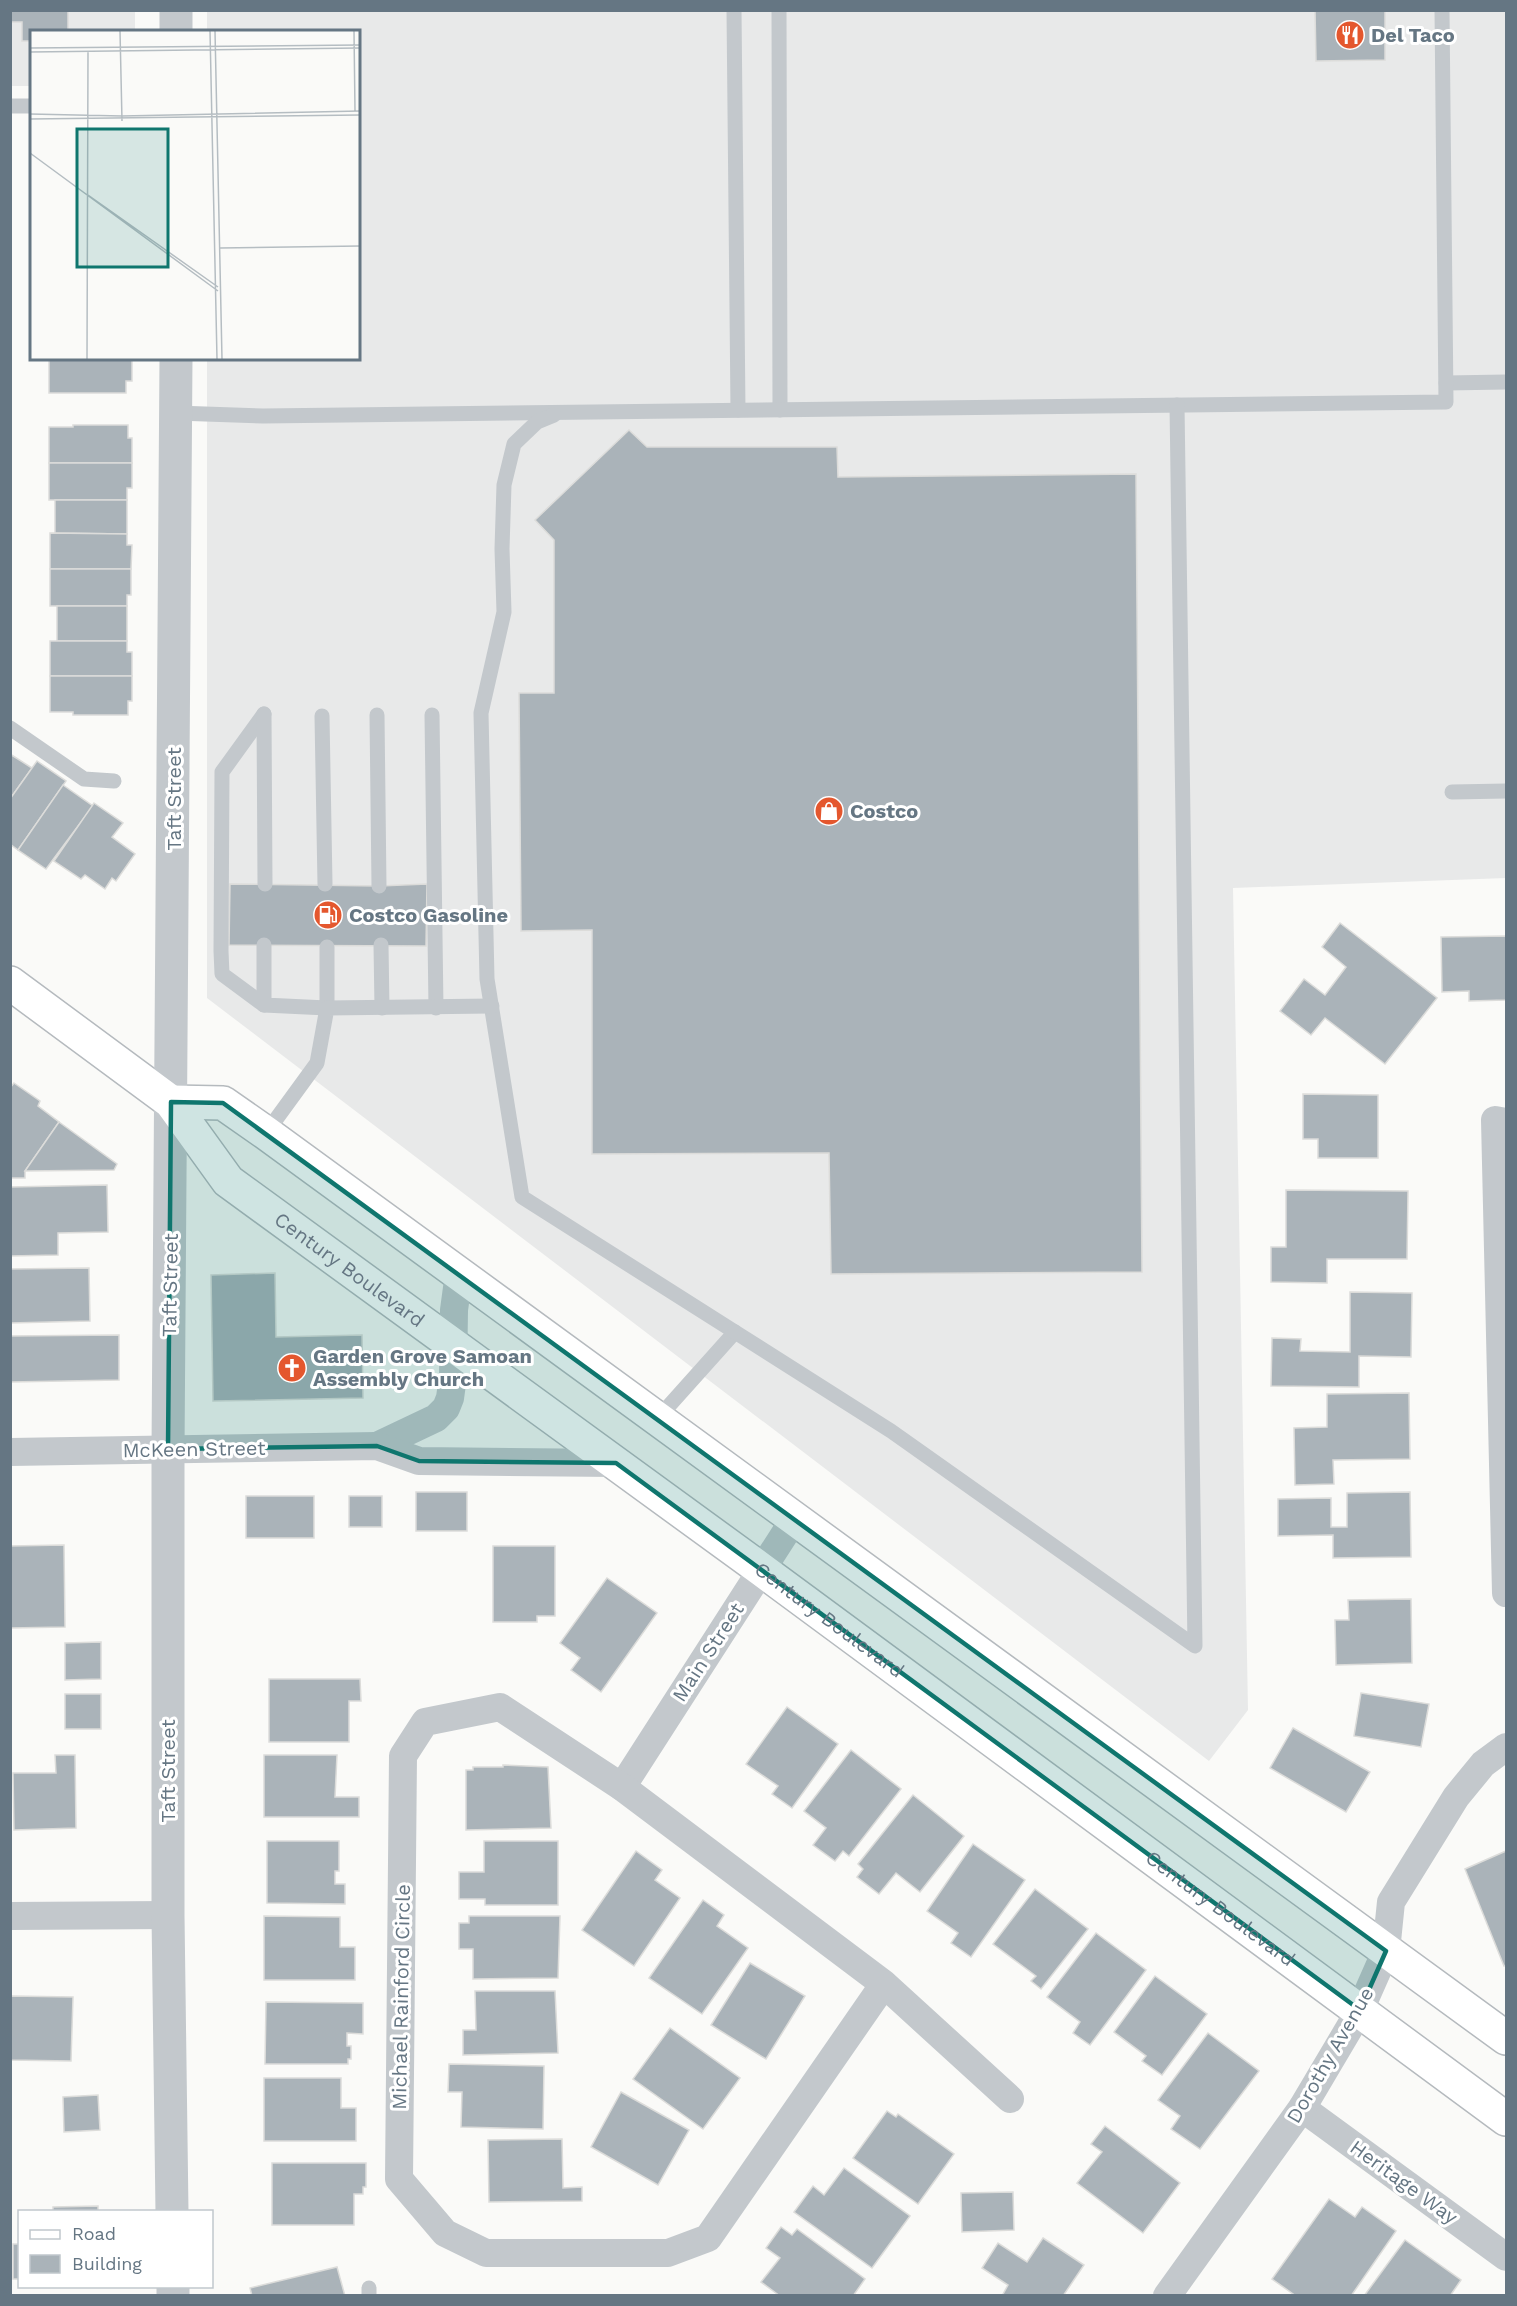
<svg xmlns="http://www.w3.org/2000/svg" width="1517" height="2306" font-family="'Work Sans',sans-serif">
  <style>
    .built { fill: #e8e9e9 }
    .building { fill: #aab3b9; stroke: #dcdcda; stroke-width: 1.5 }
    .lines { fill: none; stroke-linecap: round; stroke-linejoin: round }
    .primary-casing { stroke: #b5babe; stroke-width: 36 }
    .service { stroke: #c3c8cc; stroke-width: 15 }
    .minor { stroke: #c3c8cc; stroke-width: 28 }
    .tertiary { stroke: #c3c8cc; stroke-width: 33 }
    .primary { stroke: #fff; stroke-width: 33 }
    .marked { fill: #0f766e; fill-opacity: 0.2; stroke: #0f766e; stroke-width: 4.5; stroke-linejoin: round }
    .labels { text-anchor: middle; stroke-width: 6; stroke-linejoin: round; paint-order: stroke }
    .poi-label { font-size: 20px; font-weight: bold; fill: #657683; stroke: #fff; text-anchor: start }
    .street-label { font-size: 20px; fill: #657683; stroke: #fff }
    .inset-road { fill: none; stroke: #b5bdc2; stroke-width: 1.5 }
    .view { fill: #0f766e; fill-opacity: 0.15; stroke: #0f766e; stroke-width: 3 }
    .inset-edge { fill: none; stroke: #657683; stroke-width: 3 }
  </style>
  <rect width="100%" height="100%" fill="#fafaf8"/>
  <!-- built -->
  <g class="built">
    <polygon points="10,11 135,11 135,31 32,32 31,86 11,86"/>
    <polygon points="207,11 1506,11 1506,878 1233,888 1248,1710 1209,1761 207,998 207,359 358,358 358,32 207,31"/>
  </g>
  <!-- building -->
  <g class="building">
    <polygon points="10,10 68,10 68,32 32,32 32,41 22,41 22,22 10,22"/>
    <polygon points="1315,10 1385,10 1385,60 1316,61"/>
    <polygon points="49,358 132,358 132,381 126,381 126,393 49,393"/>
    <polygon points="73,425 128,425 128,438 132,438 132,463 49,463 49,427 73,427"/>
    <polygon points="629,430 647,447 837,447 838,477 1136,474 1142,1272 831,1274 829,1153 592,1154 592,930 521,931 519,693 554,693 554,540 535,520"/>
    <polygon points="49,463 132,463 132,488 127,488 127,500 49,500"/>
    <polygon points="55,500 127,500 127,534 55,533"/>
    <polygon points="50,533 127,534 127,545 132,545 131,569 50,569"/>
    <polygon points="50,569 131,569 131,595 127,595 127,606 50,606"/>
    <rect x="57" y="606" width="70" height="35"/>
    <polygon points="50,641 127,641 127,652 132,652 132,676 50,676"/>
    <polygon points="50,676 132,676 132,701 128,701 128,715 73,715 73,712 50,712"/>
    <polygon points="10,754 32,768 10,799"/>
    <polygon points="37,761 66,781 18,850 10,844 10,799"/>
    <polygon points="63,785 93,806 46,869 18,850"/>
    <polygon points="94,803 123,823 112,837 135,854 116,881 112,878 105,889 85,875 81,879 54,861"/>
    <polygon points="230,884 379,886 427,884 426,946 229,945"/>
    <polygon points="1340,923 1437,998 1385,1064 1325,1018 1311,1035 1280,1011 1304,979 1325,995 1346,967 1322,947"/>
    <polygon points="1506,936 1506,1000 1469,1001 1469,991 1442,992 1441,937"/>
    <polygon points="14,1083 40,1101 38,1106 59,1122 25,1171 25,1178 10,1178 10,1088"/>
    <polygon points="1303,1094 1378,1095 1378,1158 1318,1158 1318,1139 1303,1139"/>
    <polygon points="59,1122 117,1164 114,1170 25,1171"/>
    <polygon points="107,1185 108,1232 58,1233 58,1255 10,1256 10,1187"/>
    <polygon points="1286,1190 1408,1191 1407,1259 1327,1259 1327,1283 1271,1282 1271,1247 1286,1247"/>
    <polygon points="89,1268 90,1321 10,1323 10,1269"/>
    <polygon points="275,1273 276,1337 362,1335 363,1398 213,1401 211,1275"/>
    <polygon points="1350,1292 1412,1293 1411,1357 1359,1356 1359,1387 1271,1386 1272,1338 1301,1339 1300,1351 1350,1352"/>
    <polygon points="119,1335 119,1380 10,1382 10,1336"/>
    <polygon points="1409,1393 1410,1459 1333,1460 1334,1484 1295,1485 1294,1428 1327,1427 1327,1394"/>
    <rect x="416" y="1492" width="51" height="39"/>
    <polygon points="1410,1492 1411,1557 1333,1558 1333,1535 1278,1536 1278,1499 1331,1498 1331,1527 1347,1527 1347,1493"/>
    <rect x="246" y="1496" width="68" height="42"/>
    <rect x="349" y="1496" width="33" height="31"/>
    <polygon points="64,1545 65,1627 10,1628 10,1546"/>
    <polygon points="493,1546 555,1546 555,1616 537,1616 537,1622 493,1622"/>
    <polygon points="607,1578 657,1613 601,1692 571,1670 580,1658 560,1643"/>
    <polygon points="1411,1599 1412,1663 1336,1665 1335,1620 1349,1620 1348,1600"/>
    <polygon points="101,1642 101,1679 65,1680 65,1643"/>
    <polygon points="269,1679 360,1679 361,1701 349,1701 349,1742 269,1742"/>
    <polygon points="1361,1693 1429,1704 1421,1747 1354,1736"/>
    <rect x="65" y="1694" width="36" height="35"/>
    <polygon points="787,1707 838,1744 792,1808 772,1794 778,1786 746,1764"/>
    <polygon points="1293,1728 1370,1772 1346,1812 1270,1768"/>
    <polygon points="851,1750 901,1789 849,1856 843,1851 835,1861 813,1845 826,1828 804,1811"/>
    <polygon points="55,1755 75,1755 76,1828 14,1830 13,1773 56,1773"/>
    <polygon points="264,1755 337,1755 335,1797 359,1797 359,1817 264,1817"/>
    <polygon points="503,1765 548,1767 551,1828 466,1830 466,1770 473,1770 473,1767 503,1767"/>
    <polygon points="913,1795 964,1836 920,1892 896,1873 879,1894 857,1877 863,1869 858,1864"/>
    <polygon points="267,1841 339,1841 339,1871 335,1871 335,1884 345,1884 345,1904 267,1903"/>
    <polygon points="484,1841 558,1841 558,1905 485,1905 485,1899 459,1899 459,1872 484,1872"/>
    <polygon points="973,1844 1025,1880 971,1957 951,1943 958,1933 927,1911"/>
    <polygon points="636,1851 662,1870 655,1880 680,1898 634,1966 582,1930"/>
    <polygon points="1506,1851 1506,1965 1504,1966 1465,1869"/>
    <polygon points="1035,1889 1088,1929 1041,1989 1031,1981 1036,1976 993,1944"/>
    <polygon points="703,1900 724,1915 717,1926 748,1948 702,2014 649,1978"/>
    <polygon points="264,1916 340,1917 340,1947 355,1947 355,1980 264,1980"/>
    <polygon points="469,1916 560,1916 558,1978 473,1979 473,1949 459,1949 459,1923 469,1923"/>
    <polygon points="1096,1933 1146,1970 1090,2045 1073,2033 1080,2022 1047,1997"/>
    <polygon points="750,1963 805,1996 766,2059 711,2025"/>
    <polygon points="1155,1976 1207,2014 1162,2075 1142,2061 1146,2056 1114,2032"/>
    <polygon points="475,1991 555,1991 558,2053 463,2055 463,2030 476,2030"/>
    <polygon points="11,1996 73,1997 71,2061 10,2060"/>
    <polygon points="266,2002 363,2003 363,2034 347,2033 347,2046 351,2046 351,2059 348,2059 348,2064 265,2064"/>
    <polygon points="670,2028 740,2078 703,2129 633,2079"/>
    <polygon points="1208,2033 1259,2071 1200,2149 1171,2129 1180,2116 1158,2100"/>
    <polygon points="449,2064 544,2066 543,2129 461,2127 462,2092 448,2092"/>
    <polygon points="264,2078 341,2078 341,2108 356,2108 356,2141 264,2141"/>
    <polygon points="621,2092 689,2130 658,2185 591,2147"/>
    <polygon points="98,2095 100,2130 64,2132 63,2097"/>
    <polygon points="887,2111 896,2117 898,2114 954,2154 918,2204 853,2158"/>
    <polygon points="1105,2126 1180,2183 1143,2233 1077,2183 1102,2152 1091,2144"/>
    <polygon points="562,2139 563,2188 582,2187 582,2201 489,2202 488,2140"/>
    <polygon points="272,2163 366,2163 366,2187 363,2187 363,2194 354,2194 354,2225 272,2225"/>
    <polygon points="844,2168 910,2216 872,2268 794,2212 813,2186 824,2195"/>
    <polygon points="1013,2192 1014,2230 962,2232 961,2193"/>
    <polygon points="1329,2199 1355,2217 1362,2207 1396,2231 1351,2296 1296,2296 1272,2279"/>
    <polygon points="98,2206 98,2212 53,2212 53,2207"/>
    <polygon points="781,2227 792,2235 797,2229 865,2279 853,2296 780,2296 761,2282 780,2258 766,2248"/>
    <polygon points="1043,2238 1084,2265 1063,2296 1002,2296 1008,2285 982,2268 998,2243 1027,2262"/>
    <polygon points="1405,2240 1461,2280 1450,2296 1364,2296"/>
    <rect x="13" y="2244" width="7" height="35"/>
    <polygon points="337,2267 345,2296 252,2296 250,2288"/>
  </g>
  <g class="lines">
    <!-- primary casing -->
    <g class="primary-casing">
      <g id="primary">
        <path id="s1" d="M10,983L171,1102L228,1181L762,1570L1506,2119"/>
        <polyline points="171,1102 223,1103 266,1133 1506,2038"/>
      </g>
    </g>
    <!-- service -->
    <g class="service">
      <polyline points="734,10 738,410"/>
      <polyline points="779,10 780,410"/>
      <polyline points="10,106 32,106"/>
      <polyline points="1446,383 1506,382"/>
      <polyline points="176,413 263,416 1446,402 1442,10"/>
      <polyline points="554,415 537,422 514,444 504,485 502,549 504,612 481,713 487,979 522,1197 735,1332 658,1418"/>
      <polyline points="264,714 222,772 221,951 222,974 264,1005"/>
      <polyline points="264,714 265,884"/>
      <polyline points="377,715 379,886"/>
      <polyline points="432,715 436,1008"/>
      <polyline points="322,716 325,884"/>
      <polyline points="10,728 84,779 114,781"/>
      <polyline points="1452,792 1506,791"/>
      <polyline points="264,945 264,1005 327,1008 327,947"/>
      <polyline points="381,945 382,1008"/>
      <polyline points="266,1133 317,1063 327,1008 492,1006"/>
      <polyline points="735,1332 891,1431 1195,1646 1177,405"/>
      <polyline points="369,2296 369,2288"/>
    </g>
    <!-- minor -->
    <g class="minor">
      <polyline points="1506,1122 1495,1120 1506,1593"/>
      <polyline points="377,1446 436,1418 446,1408 450,1398 453,1376 454,1310 459,1273"/>
      <polyline points="10,1452 377,1446 419,1461 616,1463"/>
      <polyline points="622,1787 795,1518"/>
      <polyline points="10,1916 168,1915"/>
      <polyline points="884,1984 708,2238 668,2253 486,2253 445,2233 399,2179 403,1756 425,1722 500,1707 622,1787 884,1984 1010,2099"/>
      <polyline points="1302,2108 1506,2257"/>
      <polyline points="1167,2296 1302,2108 1360,2010 1386,1951 1391,1902 1456,1797 1483,1764 1506,1747"/>
    </g>
    <!-- tertiary -->
    <g class="tertiary">
      <polyline points="176,10 176,32"/>
      <polyline points="172,2212 168,1915 168,1449 176,358"/>
      <polyline points="173,2286 173,2296"/>
    </g>
    <!-- primary -->
    <use href="#primary" class="primary"/>
  </g>
  <!-- marked area -->
  <path class="marked" d="M171,1102L223,1103L1386,1951L1360,2010L616,1463L419,1461L377,1446L168,1449Z"/>
  <!-- icons -->
  <defs>
    <g id="restaurant-disc" transform="scale(1.5)"><circle r="9.5" fill="#e4572e" stroke="#fff"/><path d="M-5-6h1v4h1v-4h1v4h1v-4h1v5L-1.5 .5V6h-2V.5L-5-1ZM5-6V6H3V1.5H1.5Q1.5-4 5-6Z" fill="#fff"/></g>
    <g id="shop-disc" transform="scale(1.5)"><circle r="9.5" fill="#e4572e" stroke="#fff"/><path d="M-5-2.5h2.3a2.7 3.5 0 0 1 5.4 0H5L5.5 6h-11ZM-1.5-2.5h3a1.5 2.3 0 0 0-3 0Z" fill="#fff"/></g>
    <g id="fuel-disc" transform="scale(1.5)"><circle r="9.5" fill="#e4572e" stroke="#fff"/><path d="M-5.5-6h7V0h2V4h1.3V-2.5L3-4.5l.8-.8L6-3V5H2.5V1h-1V6h-7ZM-4.2-4.7v3.2H.2V-4.7Z" fill="#fff"/></g>
    <g id="church-disc" transform="scale(1.5)"><circle r="9.5" fill="#e4572e" stroke="#fff"/><path d="M-1.2-6h2.4v3.5h3.3v2.4h-3.3V6h-2.4V-.1h-3.3v-2.4h3.3Z" fill="#fff"/></g>
  </defs>
  <g fill-rule="evenodd">
    <use href="#restaurant-disc" x="1350" y="35"/>
    <use href="#shop-disc" x="829" y="811"/>
    <use href="#fuel-disc" x="328" y="915"/>
    <use href="#church-disc" x="292" y="1368"/>
  </g>
  <g class="labels">
    <!-- poi labels -->
    <g class="poi-label">
      <text x="1371" y="42">Del Taco</text>
      <text x="850" y="818">Costco</text>
      <text x="349" y="922">Costco Gasoline</text>
      <text x="313" y="1363">Garden Grove Samoan<tspan x="313" dy="23">Assembly Church</tspan></text>
    </g>
    <!-- street labels -->
    <g class="street-label">
      <text transform="translate(174 799) rotate(-90)" y="7">Taft Street</text>
      <text dy="7" stroke="none"><textPath href="#s1" startOffset="448">Century Boulevard</textPath></text>
      <text transform="translate(170 1285) rotate(-89)" y="7">Taft Street</text>
      <text transform="translate(194 1449) rotate(-1)" y="7">McKeen Street</text>
      <text dy="7" stroke="none"><textPath href="#s1" startOffset="1042">Century Boulevard</textPath></text>
      <text transform="translate(708 1652) rotate(-57)" y="7">Main Street</text>
      <text transform="translate(168 1771) rotate(-90)" y="7">Taft Street</text>
      <text dy="7" stroke="none"><textPath href="#s1" startOffset="1528">Century Boulevard</textPath></text>
      <text transform="translate(401 1997) rotate(-89)" y="7">Michael Rainford Circle</text>
      <text transform="translate(1330 2055) rotate(-60)" y="7">Dorothy Avenue</text>
      <text transform="translate(1404 2182) rotate(36)" y="7">Heritage Way</text>
    </g>
  </g>
  <!-- overview -->
  <g transform="translate(30 30)">
    <rect width="330" height="330" fill="#fafaf8"/>
    <path class="inset-road" d="M90,1L92,91M180,1L187,329M185,1L192,329M324,1L325,81M0,18L330,15M0,22L330,18M0,84L92,86L330,81M0,89L330,85M0,123L188,261M58,165L188,257M190,218L330,216M57,329L58,22"/>
    <path class="view" d="M47,99H138V237H47Z"/>
    <rect width="330" height="330" class="inset-edge"/>
  </g>
  <!-- border -->
  <rect width="1517" height="2306" fill="none" stroke="#657683" stroke-width="24"/>
  <!-- legend -->
  <rect x="18" y="2210" width="195" height="78" fill="#ffffff" stroke="#c1c8cd" stroke-width="1.5"/>
  <rect x="30" y="2230" width="30" height="9" fill="#ffffff" stroke="#c1c8cd" stroke-width="1.5"/>
  <text x="72" y="2240" font-size="18" fill="#657683">Road</text>
  <rect x="30" y="2255" width="30" height="18" fill="#aab3b9" stroke="#c1c8cd" stroke-width="1.5"/>
  <text x="72" y="2270" font-size="18" fill="#657683">Building</text>
</svg>
